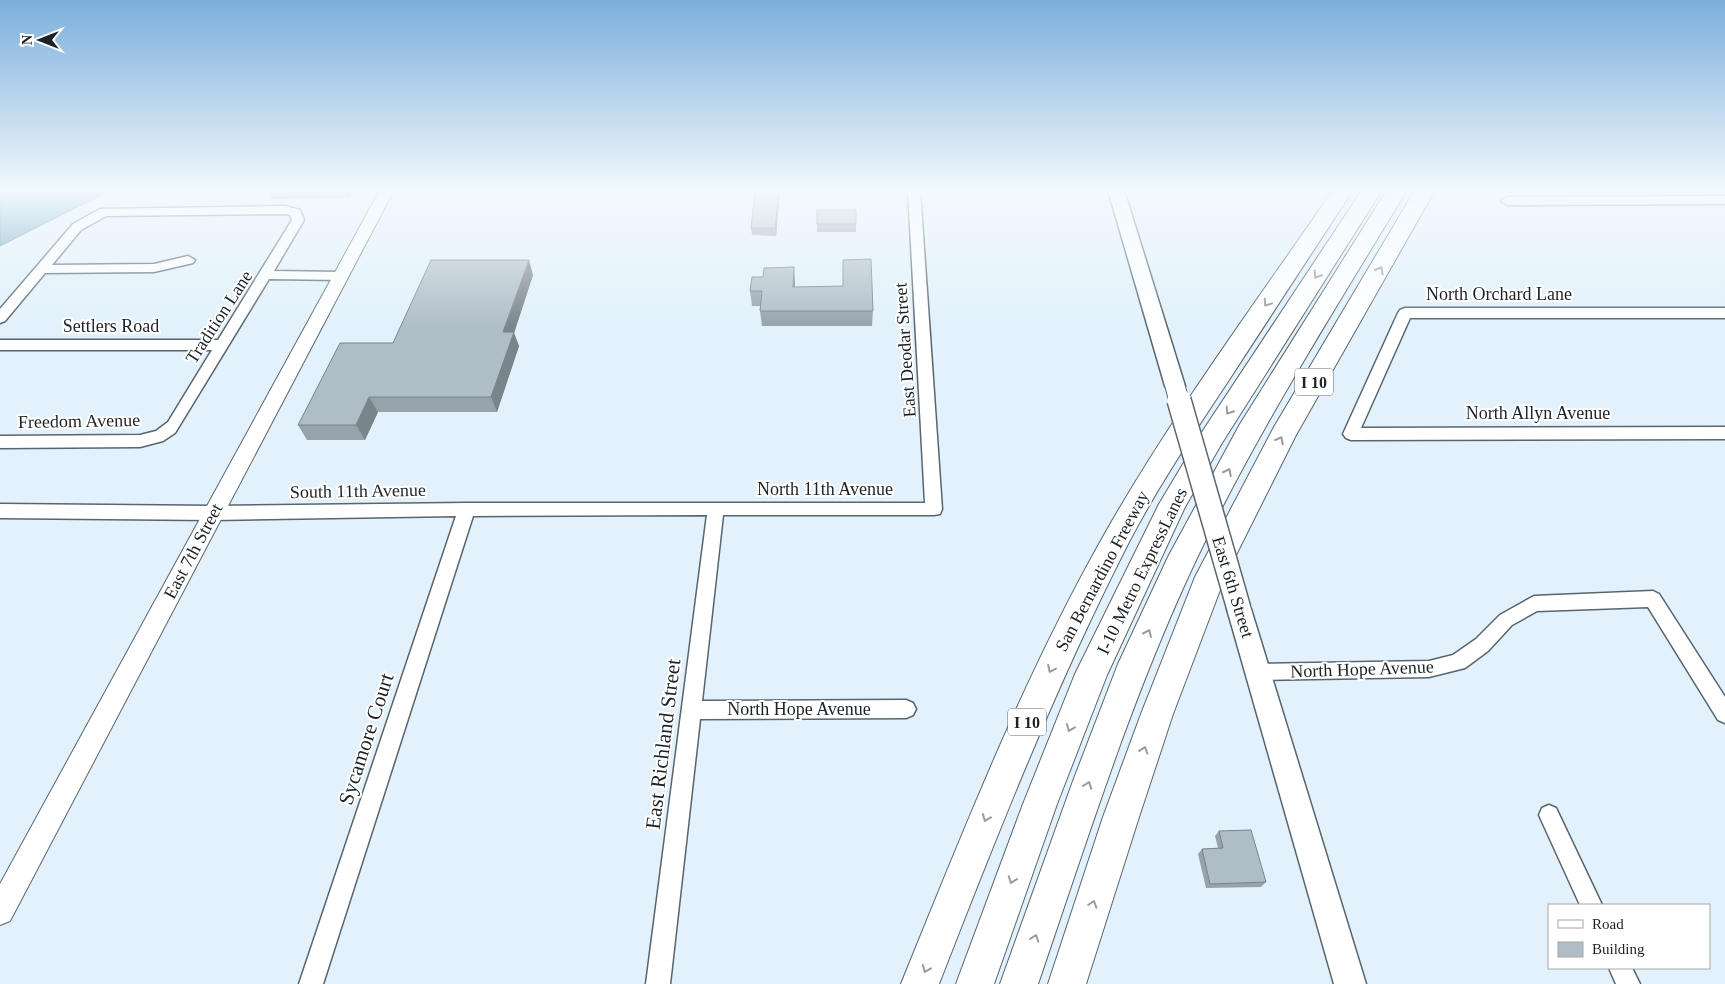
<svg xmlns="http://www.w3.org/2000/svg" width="1725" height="984" font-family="'Times New Roman',serif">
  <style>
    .water { fill: #77a8c7; stroke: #5c8096 }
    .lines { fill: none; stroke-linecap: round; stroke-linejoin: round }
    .minor-casing { stroke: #58656e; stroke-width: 3 }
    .tertiary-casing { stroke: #58656e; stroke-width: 2 }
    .secondary-casing { stroke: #58656e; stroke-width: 3 }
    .motorway-casing { stroke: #58656e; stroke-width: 2 }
    .minor { fill: #fff; fill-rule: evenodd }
    .tertiary { fill: #fff; fill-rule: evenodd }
    .secondary { fill: #fff; fill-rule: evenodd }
    .motorway { fill: #fff; fill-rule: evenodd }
    .secondary-bridge-far1-casing { stroke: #58656e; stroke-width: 21; stroke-linecap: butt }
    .secondary-bridge-casing { stroke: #58656e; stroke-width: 26; stroke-linecap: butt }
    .secondary-bridge-far1 { stroke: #fff; stroke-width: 19 }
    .secondary-bridge { stroke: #fff; stroke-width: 23 }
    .wall { fill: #96a3ab }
    .shaded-wall { fill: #7a848b }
    .building { fill: #afbdc7; stroke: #7a848b }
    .oneway { stroke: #999c9d }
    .labels { text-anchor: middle; stroke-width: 4; stroke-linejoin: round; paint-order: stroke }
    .shield { fill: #fff; stroke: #606466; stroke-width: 1 }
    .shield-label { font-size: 16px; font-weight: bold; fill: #1c2225 }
    .street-label { font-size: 18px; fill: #1c2225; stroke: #fff }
    .near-street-label { font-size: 21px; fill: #1c2225; stroke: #fff }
  </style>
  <rect width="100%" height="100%" fill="#e2f1fb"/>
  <!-- water -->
  <polygon class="water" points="0,190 118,190 101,195 0,246"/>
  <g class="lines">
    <!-- minor casing -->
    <g class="minor-casing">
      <g id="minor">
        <polygon points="908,190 920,190 942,509 940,514 934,515 723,515 702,701 906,700 913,703 916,709 913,715 906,718 700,719 670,984 646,984 707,515 473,516 323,984 299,984 456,516 214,520 0,518 0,504 214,506 467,503 925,503"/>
        <polygon points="1725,196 1725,204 1507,205 1501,201 1507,197"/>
        <polygon points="285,206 300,210 304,220 274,271 341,272 348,276 341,280 269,279 175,433 163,441 140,447 0,448 0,436 140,435 156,431 168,422 212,350 0,350 0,340 218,340 292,220 290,215 285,214 106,216 81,230 52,265 154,264 188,256 195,260 193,263 154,272 45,273 5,321 0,323 0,309 73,224 100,209"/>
        <polygon points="1405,308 1725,308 1725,318 1410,318 1361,428 1725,427 1725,439 1351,440 1346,438 1343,434 1398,313 1400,310"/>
        <polygon points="1653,591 1659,594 1725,697 1725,723 1718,720 1648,607 1537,611 1512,625 1488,651 1465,668 1429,677 1259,680 1252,678 1250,672 1252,666 1259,664 1429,661 1453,655 1476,639 1500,615 1534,596"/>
        <polygon points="1549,805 1556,808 1602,905 1580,905 1539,815 1542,808"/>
        <polygon points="1609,968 1632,968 1640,984 1616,984"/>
      </g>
    </g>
    <!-- tertiary casing -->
    <g class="tertiary-casing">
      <polygon id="tertiary" points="380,190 394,190 10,921 0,925 0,884"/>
    </g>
    <!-- secondary casing -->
    <g class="secondary-casing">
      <g id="secondary">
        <polygon points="1108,190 1124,190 1185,386 1182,391 1175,393 1168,391 1165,386"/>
        <polygon points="1239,598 1248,602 1251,609 1366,984 1334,984 1227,609 1230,602"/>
      </g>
    </g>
    <!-- motorway casing -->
    <g class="motorway-casing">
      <g id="motorway">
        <path d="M1333,190H1353C1311,254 1269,318 1227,383C1192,436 1157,488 1128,544C1055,687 997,835 939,984H901C964,829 1025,673 1108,528C1175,411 1257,301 1333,190Z"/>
        <polygon points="1362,190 1382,190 1222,443 1185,507 1107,675 1057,804 994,984 956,984 1023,804 1075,674 1159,504 1204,429"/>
        <path d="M1387,190H1407C1334,311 1258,430 1197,558C1132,695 1087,841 1038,984H1000L1073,781L1118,664L1168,557L1240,424Z"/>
        <polygon points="1415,190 1435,190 1296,435 1225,577 1173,714 1139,817 1086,984 1048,984 1103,817 1141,714 1195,577 1274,427"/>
      </g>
    </g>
    <!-- minor -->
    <use href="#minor" class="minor"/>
    <!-- tertiary -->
    <use href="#tertiary" class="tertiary"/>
    <!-- secondary -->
    <use href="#secondary" class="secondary"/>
    <!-- motorway -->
    <use href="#motorway" class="motorway"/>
    <!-- secondary-bridge-far1 casing -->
    <g class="secondary-bridge-far1-casing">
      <polyline id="secondary-bridge-far1" points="1175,386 1179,401"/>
    </g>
    <!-- secondary-bridge casing -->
    <g class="secondary-bridge-casing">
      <polyline id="secondary-bridge" points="1179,400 1239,609"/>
    </g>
    <!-- secondary-bridge-far1 -->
    <use href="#secondary-bridge-far1" class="secondary-bridge-far1"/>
    <!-- secondary-bridge -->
    <use href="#secondary-bridge" class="secondary-bridge"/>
  </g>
  <!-- wall -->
  <g class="wall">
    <polygon points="267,190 354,190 349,198 272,199"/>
    <polygon points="755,190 780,190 776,236 752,235 751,228"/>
    <polygon points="856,210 856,232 817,232 817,224"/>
    <polygon points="533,275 514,333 519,346 497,412 378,412 365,440 307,440 298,425 393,343"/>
    <polygon points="763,277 795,282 795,287 873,311 872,326 762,326 760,311 761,306 752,306 750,291"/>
    <polygon points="1219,831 1266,882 1261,887 1206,888 1198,854 1202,849 1218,848 1215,836"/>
  </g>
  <!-- shaded-wall -->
  <g class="shaded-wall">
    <polygon points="345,190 354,190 349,198"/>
    <polygon points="779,190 780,190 776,236 775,228"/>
    <polygon points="529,260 533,275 514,333 519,346 497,412 491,397 503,332"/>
    <polygon points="794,267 795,282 794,302 793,287"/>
    <polygon points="369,397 378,412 365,440 356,425"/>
  </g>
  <!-- building -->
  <g class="building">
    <polygon points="755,190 779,190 775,228 751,228"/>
    <rect x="817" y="210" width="39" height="14"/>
    <polygon points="871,259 873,311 760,311 762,291 750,291 752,277 763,277 764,268 794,267 793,287 843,286 843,260"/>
    <polygon points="431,260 529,260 503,332 514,332 491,397 369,397 356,425 298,425 340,343 393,343"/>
    <polygon points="1251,830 1266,882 1210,884 1202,849 1223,848 1219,831"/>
  </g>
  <!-- one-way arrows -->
  <defs><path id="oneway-chevron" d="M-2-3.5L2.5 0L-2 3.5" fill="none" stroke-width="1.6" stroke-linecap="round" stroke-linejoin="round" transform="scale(1.25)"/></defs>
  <g class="oneway">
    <use href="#oneway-chevron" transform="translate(1380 270) rotate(-60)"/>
    <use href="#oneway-chevron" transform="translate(1317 275) rotate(123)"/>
    <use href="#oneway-chevron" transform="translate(1267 303) rotate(124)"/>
    <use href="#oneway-chevron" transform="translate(1229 411) rotate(123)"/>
    <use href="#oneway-chevron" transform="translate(1280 440) rotate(-62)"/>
    <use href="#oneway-chevron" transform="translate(1228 472) rotate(-63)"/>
    <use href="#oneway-chevron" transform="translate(1148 633) rotate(-66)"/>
    <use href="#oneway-chevron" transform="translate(1051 669) rotate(115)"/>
    <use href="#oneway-chevron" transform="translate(1070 728) rotate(112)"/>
    <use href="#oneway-chevron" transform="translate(1144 750) rotate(-71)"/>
    <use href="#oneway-chevron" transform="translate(1088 785) rotate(-70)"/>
    <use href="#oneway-chevron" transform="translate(986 818) rotate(112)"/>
    <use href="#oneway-chevron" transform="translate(1012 880) rotate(110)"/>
    <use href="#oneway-chevron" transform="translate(1093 904) rotate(-72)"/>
    <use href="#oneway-chevron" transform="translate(1035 938) rotate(-71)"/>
    <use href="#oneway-chevron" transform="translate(926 969) rotate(112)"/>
  </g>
  <!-- sky -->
  <linearGradient id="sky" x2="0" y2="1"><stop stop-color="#7bafdb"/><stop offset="0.58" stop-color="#f2f9fd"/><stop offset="1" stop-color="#f2f9fd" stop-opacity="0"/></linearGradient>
  <rect width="1725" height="328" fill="url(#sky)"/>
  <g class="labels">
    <!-- shield labels -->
    <g class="shield">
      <rect x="1295" y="368.5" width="38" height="27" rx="4"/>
      <rect x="1008" y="708.5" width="38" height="27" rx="4"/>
    </g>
    <g class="shield-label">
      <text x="1314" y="388">I 10</text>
      <text x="1027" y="728">I 10</text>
    </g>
    <!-- street labels -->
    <g class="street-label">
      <text x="1499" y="300">North Orchard Lane</text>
      <text transform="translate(219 317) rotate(-57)" y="6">Tradition Lane</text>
      <text x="111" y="332">Settlers Road</text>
      <text transform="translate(905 350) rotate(-94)" y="6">East Deodar Street</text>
      <text x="1538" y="419">North Allyn Avenue</text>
      <text transform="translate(79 421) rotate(-1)" y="6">Freedom Avenue</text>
      <text x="825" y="495">North 11th Avenue</text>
      <text transform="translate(358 491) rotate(-1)" y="6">South 11th Avenue</text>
      <text transform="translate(193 551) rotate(-62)" y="6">East 7th Street</text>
      <text transform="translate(1102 571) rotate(-62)" y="6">San Bernardino Freeway</text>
      <text transform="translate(1142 571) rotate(-64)" y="6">I-10 Metro ExpressLanes</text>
      <text transform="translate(1233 587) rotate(73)" y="6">East 6th Street</text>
      <text transform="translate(1362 669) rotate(-2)" y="6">North Hope Avenue</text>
      <text x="799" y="715">North Hope Avenue</text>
    </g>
    <!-- near-street labels -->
    <g class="near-street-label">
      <text transform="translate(366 739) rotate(-72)" y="7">Sycamore Court</text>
      <text transform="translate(663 744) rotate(-83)" y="7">East Richland Street</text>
    </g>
  </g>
  <!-- legend -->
  <rect x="1548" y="904" width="162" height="65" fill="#ffffff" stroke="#a4a7a8"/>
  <rect x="1558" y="920" width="25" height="8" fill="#ffffff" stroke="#a4a7a8"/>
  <text x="1592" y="929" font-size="15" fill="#1c2225">Road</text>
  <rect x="1558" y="942" width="25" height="15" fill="#afbdc7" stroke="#a4a7a8"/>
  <text x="1592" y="954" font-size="15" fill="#1c2225">Building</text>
  <!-- north arrow -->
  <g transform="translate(40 40) rotate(270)" stroke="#ffffff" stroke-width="4" paint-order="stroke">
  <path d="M0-4L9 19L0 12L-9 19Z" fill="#1c2225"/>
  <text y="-8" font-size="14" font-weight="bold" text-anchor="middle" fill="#1c2225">N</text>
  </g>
</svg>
